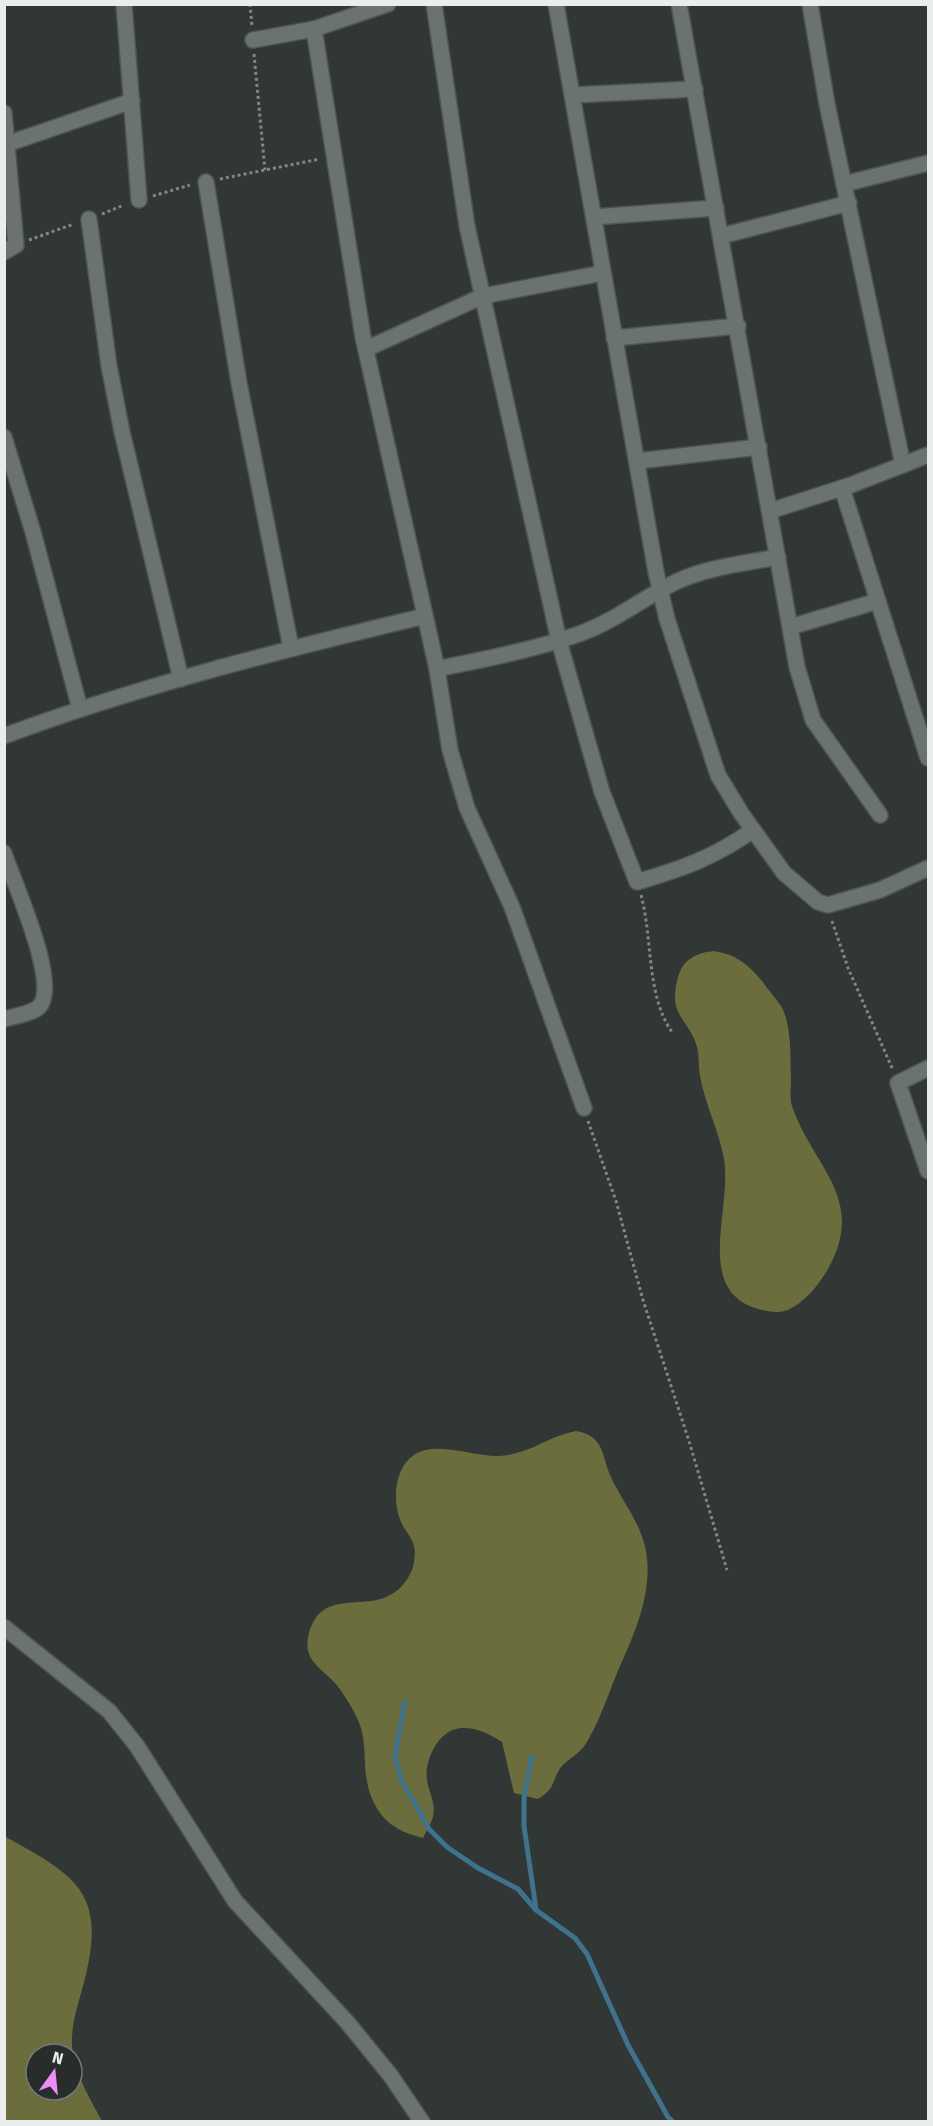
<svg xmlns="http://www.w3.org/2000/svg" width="933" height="2126" font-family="'Fira Sans',sans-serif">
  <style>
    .forest { fill: #6c6d3c; fill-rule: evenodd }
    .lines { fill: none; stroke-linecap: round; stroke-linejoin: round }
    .stream { stroke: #3e738d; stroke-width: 5 }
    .minor-casing { stroke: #4e5452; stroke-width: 18 }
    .path { stroke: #818784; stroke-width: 3; stroke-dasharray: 3 3; stroke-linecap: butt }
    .minor { stroke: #6b7370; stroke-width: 15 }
  </style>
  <rect width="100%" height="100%" fill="#303734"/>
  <!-- forest -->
  <g class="forest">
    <path d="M714,951C735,954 748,964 762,981C768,990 776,998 781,1006C792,1025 790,1057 791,1078C791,1087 789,1100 793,1109C814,1167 866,1199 829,1267C820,1284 797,1314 775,1312C687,1303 733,1214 724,1159C719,1131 705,1104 700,1076C698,1064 700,1053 695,1041C689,1025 674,1014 675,996C677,967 686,954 714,951Z"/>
    <path d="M576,1431C605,1436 601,1455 611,1477C623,1503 641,1523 646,1551C654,1598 630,1642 613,1683C605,1704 597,1726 585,1745C579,1754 568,1759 561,1767C551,1782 556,1788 538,1799L514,1793L502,1742C489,1734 478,1728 463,1728C439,1728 424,1760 427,1780C429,1793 436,1803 433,1817C431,1824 426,1831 423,1838C404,1833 389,1827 378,1810C356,1775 373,1746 355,1714C350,1704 343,1693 336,1684C328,1675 312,1664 309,1654C305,1643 309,1628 315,1619C337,1586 387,1622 411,1572C414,1567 416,1551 414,1546C412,1537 404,1530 401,1522C392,1502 394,1468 414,1455C436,1440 474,1457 499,1456C528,1455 548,1436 576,1431Z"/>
    <path d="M4,1836C79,1877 108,1894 83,1986C77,2008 69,2031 73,2054C77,2077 91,2101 102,2121H5ZM36,2054H72V2090H36Z"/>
  </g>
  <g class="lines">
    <!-- stream -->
    <g class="stream">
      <polyline points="405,1701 395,1756 401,1779 429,1829 447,1847 478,1868 518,1889 536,1910 575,1938 587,1954 628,2045 668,2117 673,2122"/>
      <polyline points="532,1756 524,1798 524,1826 536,1909"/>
    </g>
    <!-- minor casing -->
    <g class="minor-casing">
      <g id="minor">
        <polyline points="124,4 139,200"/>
        <path d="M434,4L467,226L559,641L602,792L637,882C684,868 713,858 753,830"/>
        <polyline points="556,4 656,572 667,619 718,775 741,813 784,873 818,902 828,905 880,890 928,868"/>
        <polyline points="679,4 797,667 813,720 880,815"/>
        <polyline points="810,4 827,104 903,465"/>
        <polyline points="314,29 363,337 437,669 450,750 467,808 512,907 584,1108"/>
        <polyline points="253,40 314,29 388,4"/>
        <polyline points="573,95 695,89"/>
        <polyline points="4,113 16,245 4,252"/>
        <polyline points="4,145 132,101"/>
        <polyline points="206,182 239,383 291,648"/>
        <polyline points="844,184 928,163"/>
        <polyline points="594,217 716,208"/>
        <polyline points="89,219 109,366 122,432 181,679"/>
        <polyline points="721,236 849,203"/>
        <polyline points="614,338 738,326"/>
        <polyline points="366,349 483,296 603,273"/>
        <polyline points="4,437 33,532 80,709"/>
        <polyline points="638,461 759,447"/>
        <polyline points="842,488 928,758"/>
        <polyline points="770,511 851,485 928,455"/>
        <polyline points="790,627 878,601"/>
        <path d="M437,669C485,659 533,650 579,634C616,621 645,596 680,580C710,567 746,563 778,557"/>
        <path d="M4,736C141,685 283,650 425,616"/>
        <path d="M4,853C13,881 61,985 39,1007C31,1014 15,1016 4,1019"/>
        <polyline points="928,1068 898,1083 928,1171"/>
        <polyline points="4,1627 109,1711 137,1746 235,1901 347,2022 391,2076 422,2122"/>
      </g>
    </g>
    <!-- path -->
    <g class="path">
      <polyline points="250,4 252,27"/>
      <polyline points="254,54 265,170"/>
      <polyline points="220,179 320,159"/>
      <polyline points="153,196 190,185"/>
      <polyline points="102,214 124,205"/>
      <polyline points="29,240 74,224"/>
      <path d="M641,895C653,939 646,995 672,1032"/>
      <polyline points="832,921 848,968 893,1070"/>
      <polyline points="588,1121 616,1201 643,1300 689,1441 727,1570"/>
    </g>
    <!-- minor -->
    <use href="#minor" class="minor"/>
  </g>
  <!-- border -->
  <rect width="933" height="2126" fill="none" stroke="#e9eeec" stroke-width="12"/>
  <!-- north arrow -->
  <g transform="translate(54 2072) rotate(15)"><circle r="28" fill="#262d2a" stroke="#747a78" stroke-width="1.5"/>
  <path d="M0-4.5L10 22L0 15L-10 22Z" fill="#ee8bf8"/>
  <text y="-9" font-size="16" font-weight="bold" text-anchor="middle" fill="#e9eeec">N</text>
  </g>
</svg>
